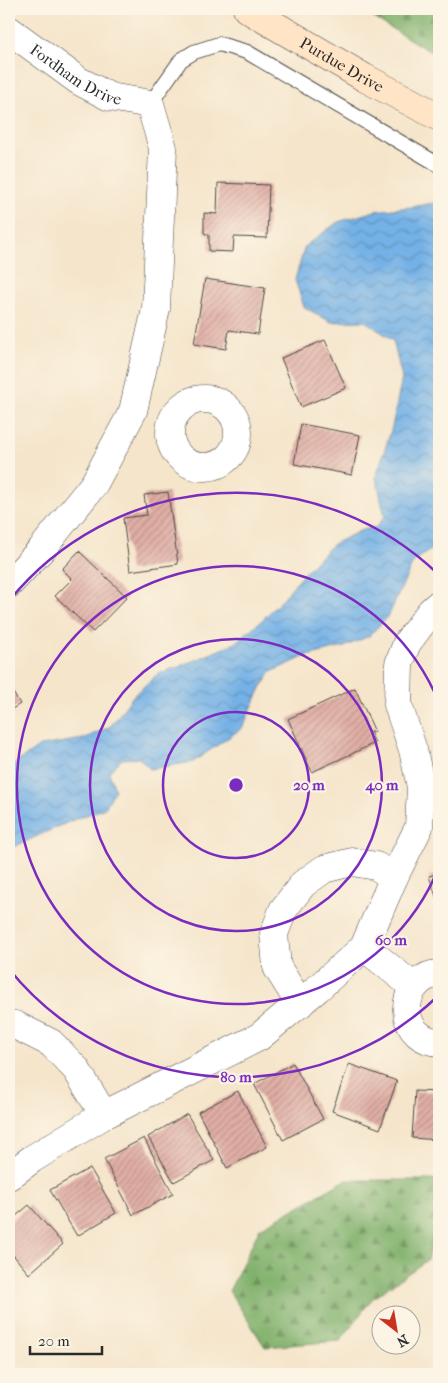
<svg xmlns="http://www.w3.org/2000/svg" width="448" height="1383" font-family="'IM FELL French Canon',serif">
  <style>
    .forest { fill: url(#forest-firs); stroke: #556e4a }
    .water { fill: url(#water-waves); stroke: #4f6e88 }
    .building { fill: url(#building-hatch) }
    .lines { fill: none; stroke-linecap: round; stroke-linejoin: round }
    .lane-casing { stroke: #494743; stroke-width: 16 }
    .street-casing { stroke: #494743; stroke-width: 29 }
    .secondary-casing { stroke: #494743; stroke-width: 29 }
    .lane { stroke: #fff; stroke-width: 14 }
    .street { stroke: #fff; stroke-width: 28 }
    .secondary { stroke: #ffe4c6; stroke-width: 28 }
    .ring { fill: none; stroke: #7b2cbf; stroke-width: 2.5 }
    .labels { text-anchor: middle; stroke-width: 4.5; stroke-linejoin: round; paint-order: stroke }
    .street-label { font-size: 16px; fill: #2b2b2b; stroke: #fcf5e5 }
    .centre { fill: #7b2cbf; stroke: #fcf5e5; stroke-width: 2.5 }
    .ring-label { font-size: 15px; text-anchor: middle; font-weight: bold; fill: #7b2cbf; stroke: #fcf5e5; stroke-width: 4.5; stroke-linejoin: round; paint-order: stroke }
  </style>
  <defs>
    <pattern id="forest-firs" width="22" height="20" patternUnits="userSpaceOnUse" patternTransform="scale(1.25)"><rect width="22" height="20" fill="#7fb06a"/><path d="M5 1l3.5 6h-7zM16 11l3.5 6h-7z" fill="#688f57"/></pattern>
    <pattern id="water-waves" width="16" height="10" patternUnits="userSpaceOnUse" patternTransform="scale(1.25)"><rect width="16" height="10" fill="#73b1e6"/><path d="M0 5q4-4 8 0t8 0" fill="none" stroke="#5f90bb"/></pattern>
    <pattern id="building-hatch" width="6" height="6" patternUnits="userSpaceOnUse" patternTransform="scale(1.25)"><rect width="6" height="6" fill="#e1afa6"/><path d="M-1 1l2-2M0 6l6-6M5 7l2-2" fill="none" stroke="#b78f87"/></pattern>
  </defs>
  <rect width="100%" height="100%" fill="#fcf5e5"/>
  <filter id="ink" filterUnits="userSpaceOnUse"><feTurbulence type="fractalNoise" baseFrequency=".02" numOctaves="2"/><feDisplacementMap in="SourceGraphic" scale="10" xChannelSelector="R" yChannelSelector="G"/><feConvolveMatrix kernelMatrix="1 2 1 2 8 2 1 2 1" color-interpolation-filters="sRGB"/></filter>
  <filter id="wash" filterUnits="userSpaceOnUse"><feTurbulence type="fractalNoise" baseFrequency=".0096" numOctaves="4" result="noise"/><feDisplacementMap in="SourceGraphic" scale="20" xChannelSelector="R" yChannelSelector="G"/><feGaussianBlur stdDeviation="1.12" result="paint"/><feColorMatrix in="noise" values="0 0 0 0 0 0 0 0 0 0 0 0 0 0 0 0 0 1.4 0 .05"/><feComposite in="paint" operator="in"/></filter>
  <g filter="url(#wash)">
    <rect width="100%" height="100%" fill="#f5e5cb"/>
    <!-- forest -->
    <g class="forest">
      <polygon points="359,9 439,9 439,57"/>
      <polygon points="439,1179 439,1216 427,1260 372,1299 340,1341 265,1347 229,1291 260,1228 346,1180 435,1180"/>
    </g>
    <!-- water -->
    <polygon class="water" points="438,202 439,203 439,544 413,562 389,615 369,636 344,647 306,656 271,672 261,688 242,728 193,762 150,769 139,758 122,759 109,772 115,790 105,808 73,820 9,849 9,768 40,746 83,739 111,726 133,696 158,674 196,660 233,644 261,621 279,603 305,572 333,544 362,530 377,527 385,516 376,477 392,427 402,378 393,340 365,321 331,322 304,307 295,280 305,246 338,222 375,211 412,207"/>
    <g id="blocks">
      <!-- building -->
      <g class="building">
        <polygon points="218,183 269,185 267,238 234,237 233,252 209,251 209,235 204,233 204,213 217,214"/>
        <polygon points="205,279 265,288 258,334 229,330 226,349 194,344"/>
        <polygon points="325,340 346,388 301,407 281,358"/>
        <polygon points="301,424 360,435 352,475 294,464"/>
        <polygon points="168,492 178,564 130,571 123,518 147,515 144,495"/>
        <polygon points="79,551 127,597 93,632 55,596 72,579 62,569"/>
        <polygon points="9,686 20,704 9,711"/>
        <polygon points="355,688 375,732 370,732 375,743 312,772 288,719"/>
        <polygon points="439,873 439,905 429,876"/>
        <polygon points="293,1063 323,1119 283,1140 254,1084"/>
        <polygon points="349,1064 397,1081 380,1129 332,1111"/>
        <polygon points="238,1091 267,1147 227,1168 198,1112"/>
        <polygon points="415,1091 439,1092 439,1140 412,1138"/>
        <polygon points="187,1114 214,1160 174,1182 148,1137"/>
        <polygon points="144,1138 173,1194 133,1215 104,1159"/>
        <polygon points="90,1168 116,1213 77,1236 50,1190"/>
        <polygon points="29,1205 63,1244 29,1274 9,1250 9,1222"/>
      </g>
    </g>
  </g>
  <g filter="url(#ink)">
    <use href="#blocks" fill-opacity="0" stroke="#494743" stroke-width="1"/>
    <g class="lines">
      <!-- lane casing -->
      <g class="lane-casing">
        <polyline id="lane" points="150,104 181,60 194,52 219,44 247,52 439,165"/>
      </g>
      <!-- street casing -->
      <g class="street-casing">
        <g id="street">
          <path id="s1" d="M9,30L79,81L110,97L150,104L163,148L156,309L133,411L94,484L41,550L9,584"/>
          <circle cx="204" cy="433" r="34"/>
          <polyline points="364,947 414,987"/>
          <path d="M439,974C404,975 394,1027 428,1040C431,1041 435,1042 439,1042"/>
          <polyline points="300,1004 277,967 274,934 283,910 303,884 324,869 352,862 376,866 394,877"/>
          <polyline points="9,1025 15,1025 51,1043 76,1069 104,1115"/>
          <polyline points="9,1176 32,1159 104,1115 259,1037 317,989 364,947 394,877 419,827 421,787 413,750 398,705 399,664 407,643 431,611 439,604"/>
        </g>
      </g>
      <!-- secondary casing -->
      <g class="secondary-casing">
        <g id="secondary">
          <path id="s2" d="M247,9L365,78L439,117"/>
        </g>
      </g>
      <!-- lane -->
      <use href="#lane" class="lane"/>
      <!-- street -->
      <use href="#street" class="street"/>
      <!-- secondary -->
      <use href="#secondary" class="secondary"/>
    </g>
  </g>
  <!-- distance rings -->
  <g class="ring">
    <circle cx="236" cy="785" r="73"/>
    <circle cx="236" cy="785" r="146"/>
    <path d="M439 867A219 219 0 1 1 439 703"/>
    <path d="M439 995A292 292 0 0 1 9 969M9 601A292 292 0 0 1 439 575"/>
  </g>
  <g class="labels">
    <!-- street labels -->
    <g class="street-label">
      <text dy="6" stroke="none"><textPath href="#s2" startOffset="110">Purdue Drive</textPath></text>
      <text dy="6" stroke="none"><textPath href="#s1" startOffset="81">Fordham Drive</textPath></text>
    </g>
  </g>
  <circle cx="236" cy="785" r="8" class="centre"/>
  <g class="ring-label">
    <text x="309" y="790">20 m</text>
    <text x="382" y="790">40 m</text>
    <text x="391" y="945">60 m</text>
    <text x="236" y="1082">80 m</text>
  </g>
  <!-- margin -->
  <rect width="448" height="1383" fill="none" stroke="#fcf5e5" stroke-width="30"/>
  <!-- north arrow -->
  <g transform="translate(396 1330) rotate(149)"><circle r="24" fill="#fcf5e5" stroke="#a8a49b"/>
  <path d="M0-4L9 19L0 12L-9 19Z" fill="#c8321e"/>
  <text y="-8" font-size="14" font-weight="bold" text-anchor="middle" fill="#2b2b2b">N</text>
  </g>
  <!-- scale -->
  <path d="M30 1346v8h72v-8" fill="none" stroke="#2b2b2b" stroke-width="2.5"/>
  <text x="38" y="1346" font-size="15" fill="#2b2b2b" stroke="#fcf5e5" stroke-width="4" paint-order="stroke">20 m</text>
</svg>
